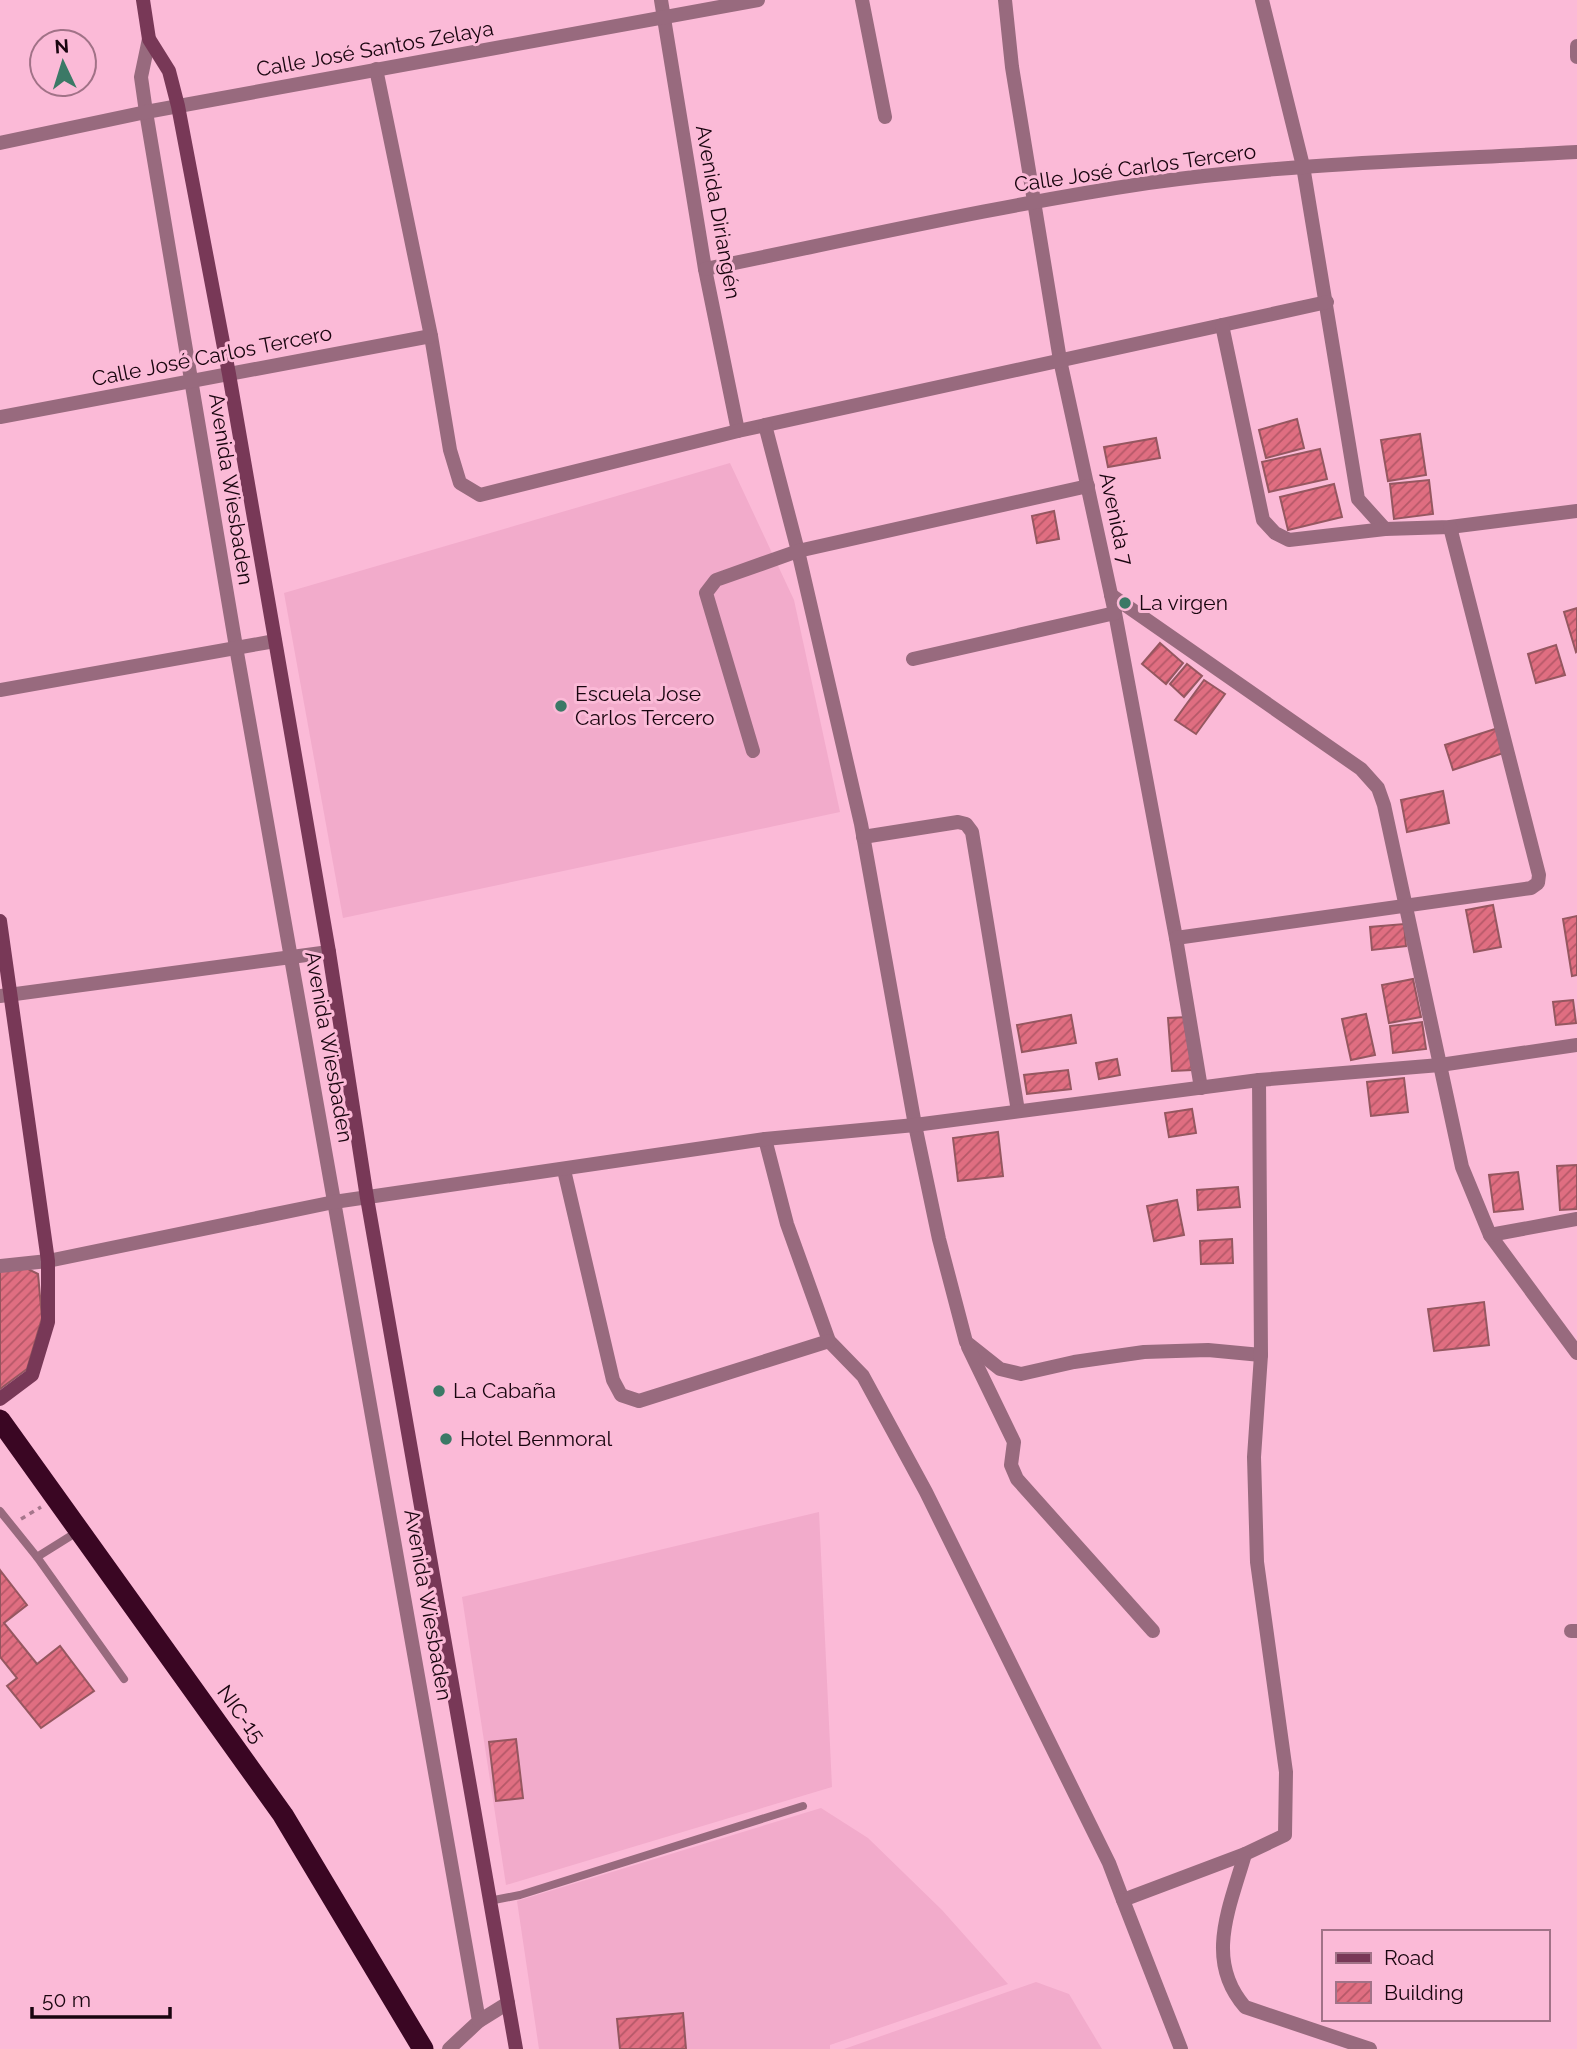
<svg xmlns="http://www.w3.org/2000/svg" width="1577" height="2049" font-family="Raleway,sans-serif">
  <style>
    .built { fill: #f2abcb }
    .building { fill: url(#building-hatch); stroke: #955760; stroke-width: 2 }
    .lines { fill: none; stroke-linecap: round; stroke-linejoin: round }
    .path { stroke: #a6768c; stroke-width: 3.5; stroke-dasharray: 5 5; stroke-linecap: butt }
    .lane { stroke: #986a7e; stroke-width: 8 }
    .street { stroke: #986a7e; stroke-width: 14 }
    .secondary { stroke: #783857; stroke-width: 14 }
    .highway { stroke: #3a0623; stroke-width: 21 }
    .poi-dot { fill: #3b7966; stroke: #fbbad7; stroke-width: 2.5 }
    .labels { text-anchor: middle; stroke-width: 6; stroke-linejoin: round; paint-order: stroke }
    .street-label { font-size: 21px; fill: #19050f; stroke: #fbbad7 }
    .poi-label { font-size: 21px; fill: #19050f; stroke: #fbbad7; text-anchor: start }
  </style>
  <defs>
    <pattern id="building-hatch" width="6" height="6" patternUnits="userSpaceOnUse" patternTransform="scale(1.75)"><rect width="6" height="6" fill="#e06e81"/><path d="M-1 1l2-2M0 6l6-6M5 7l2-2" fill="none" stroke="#b55868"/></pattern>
  </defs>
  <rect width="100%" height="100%" fill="#fbbad7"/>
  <!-- built -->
  <g class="built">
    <polygon points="730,463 794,600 840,812 343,918 284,593"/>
    <polygon points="819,1512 832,1787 506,1885 462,1597"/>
    <polygon points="821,1808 868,1838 942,1910 1008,1984 830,2045 830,2049 539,2049 517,1901"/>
    <polygon points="1036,1982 1069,1994 1102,2049 844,2049"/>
  </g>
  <!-- building -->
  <g class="building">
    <polygon points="1297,419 1304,448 1266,458 1259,430"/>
    <polygon points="1420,434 1426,475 1388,481 1381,440"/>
    <polygon points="1156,438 1160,458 1108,467 1104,447"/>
    <polygon points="1320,449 1327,479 1269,492 1262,462"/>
    <polygon points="1429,480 1433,514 1394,519 1390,484"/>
    <polygon points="1334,484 1342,517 1288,530 1280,497"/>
    <polygon points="1054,511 1059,539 1037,543 1032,516"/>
    <polygon points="1577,608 1577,651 1576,652 1564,612"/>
    <polygon points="1160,643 1183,663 1166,684 1142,664"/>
    <polygon points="1556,645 1565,675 1536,683 1528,654"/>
    <polygon points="1187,664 1202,676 1184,697 1170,684"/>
    <polygon points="1204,680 1225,694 1196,734 1175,720"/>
    <polygon points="1498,728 1506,752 1453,770 1445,745"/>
    <polygon points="1443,791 1449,823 1407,832 1401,800"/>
    <polygon points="1493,905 1501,947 1474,952 1466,910"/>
    <polygon points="1577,916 1577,975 1572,976 1563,919"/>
    <polygon points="1404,924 1406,946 1372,950 1370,927"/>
    <polygon points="1413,979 1421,1017 1389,1023 1382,985"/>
    <polygon points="1573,1000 1576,1023 1556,1025 1553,1002"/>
    <polygon points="1366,1014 1375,1055 1351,1060 1342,1019"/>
    <polygon points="1071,1015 1076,1043 1022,1052 1017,1025"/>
    <polygon points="1188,1017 1192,1070 1172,1071 1168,1018"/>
    <polygon points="1422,1022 1426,1049 1393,1053 1390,1026"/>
    <polygon points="1117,1059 1120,1075 1099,1079 1096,1063"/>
    <polygon points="1068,1070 1071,1089 1027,1094 1024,1075"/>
    <polygon points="1404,1078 1408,1112 1371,1116 1367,1082"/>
    <polygon points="1192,1109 1196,1133 1169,1137 1165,1113"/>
    <polygon points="998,1132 1003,1176 958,1181 953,1138"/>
    <polygon points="1577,1165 1577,1209 1560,1210 1557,1166"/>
    <polygon points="1518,1172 1523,1209 1494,1212 1489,1175"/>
    <polygon points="1238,1187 1240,1207 1198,1210 1197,1190"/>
    <polygon points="1177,1200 1184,1235 1154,1241 1147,1206"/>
    <polygon points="1232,1239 1233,1263 1201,1264 1200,1241"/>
    <polygon points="24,1267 38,1274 42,1318 27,1369 0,1389 0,1270"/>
    <polygon points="1484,1302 1489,1345 1434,1351 1428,1309"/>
    <polygon points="0,1570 27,1605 4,1623 37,1664 60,1646 94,1691 41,1728 7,1686 17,1678 0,1657"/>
    <polygon points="516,1739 523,1798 496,1801 489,1742"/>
    <polygon points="683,2013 686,2049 620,2049 617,2019"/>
  </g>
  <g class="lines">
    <!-- path -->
    <polyline class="path" points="21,1519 41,1507"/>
    <!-- lane -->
    <g class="lane">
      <polyline points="0,1511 37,1557 77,1532"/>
      <polyline points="37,1557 124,1679"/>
      <polyline points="489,1901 520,1895 803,1806"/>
    </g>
    <!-- street -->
    <g class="street">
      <polyline points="661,0 705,269 738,431"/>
      <polyline points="862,0 885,117"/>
      <polyline points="1005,0 1012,67 1060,360 1115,613 1176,938 1201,1088"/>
      <polyline points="1262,0 1303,166 1358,499 1385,529 1450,527 1577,511"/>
      <polyline points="149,39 141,77 146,112 236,647 479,2021 449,2049"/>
      <polyline points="1577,46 1577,57"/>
      <polyline points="376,69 431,336 450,450 460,483 480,495 738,431 1327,302"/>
      <polyline points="0,143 146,112 758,0"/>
      <path d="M705,269C853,239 1000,205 1148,183C1290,163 1434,160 1577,152"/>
      <polyline points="1222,325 1263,520 1275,533 1289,540 1385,529"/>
      <polyline points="0,417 431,336"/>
      <polyline points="765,425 798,551 861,824 915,1125 939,1239 966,1342 1000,1369 1021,1374 1074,1362 1144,1352 1208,1350 1261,1355"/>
      <polyline points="1111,595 1361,769 1378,788 1384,805 1462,1167 1490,1235 1577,1353"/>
      <polyline points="913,659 1115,613"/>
      <polyline points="0,690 275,641"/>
      <polyline points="753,751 706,593 716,580 798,551 1088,486"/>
      <polyline points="863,837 958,822 966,824 972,832 1018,1111"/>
      <polyline points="1176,938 1531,888 1538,883 1539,875 1450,527"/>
      <polyline points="0,996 329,952"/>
      <polyline points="765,1139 787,1224 829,1341 863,1376 926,1492 1109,1863 1123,1900 1245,1854 1285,1835 1286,1772 1257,1562 1254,1457 1261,1355 1259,1080"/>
      <polyline points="564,1170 613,1380 621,1395 639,1401 829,1341"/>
      <polyline points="1490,1235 1577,1219"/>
      <polyline points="0,1266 48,1261 334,1202 765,1139 915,1125 1259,1080 1440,1065 1577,1045"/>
      <polyline points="968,1347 1014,1442 1011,1465 1017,1479 1153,1631"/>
      <polyline points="1571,1631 1577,1631"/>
      <path d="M1245,1854C1230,1907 1204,1960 1245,2007L1370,2049"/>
      <polyline points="1123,1900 1181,2049"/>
      <polyline points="479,2021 508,2003"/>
    </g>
    <!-- secondary -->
    <g class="secondary">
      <polyline points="143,0 149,39 169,71 178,106 229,374 329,952 367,1198 516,2049"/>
      <polyline points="0,921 48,1261 48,1322 32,1375 0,1399"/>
    </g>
    <!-- highway -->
    <polyline class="highway" points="0,1420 283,1815 423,2049"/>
  </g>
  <!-- markers -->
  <g class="poi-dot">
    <circle cx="1125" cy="603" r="7"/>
    <circle cx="561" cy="706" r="7"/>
    <circle cx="439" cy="1391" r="7"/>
    <circle cx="446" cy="1439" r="7"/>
  </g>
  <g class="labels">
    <!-- street labels -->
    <g class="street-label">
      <text transform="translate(375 49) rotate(-10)" y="7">Calle José Santos Zelaya</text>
      <text transform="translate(1135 168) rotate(-8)" y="7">Calle José Carlos Tercero</text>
      <text transform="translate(718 212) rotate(80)" y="7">Avenida Diriangén</text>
      <text transform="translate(212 356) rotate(-11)" y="7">Calle José Carlos Tercero</text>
      <text transform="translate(231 489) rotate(81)" y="7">Avenida Wiesbaden</text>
      <text transform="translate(1116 519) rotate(78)" y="7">Avenida 7</text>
      <text transform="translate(329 1047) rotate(80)" y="7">Avenida Wiesbaden</text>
      <text transform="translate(428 1605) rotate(80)" y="7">Avenida Wiesbaden</text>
      <text transform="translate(241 1714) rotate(54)" y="7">NIC-15</text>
    </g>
    <!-- poi labels -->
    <g class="poi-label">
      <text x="1139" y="610">La virgen</text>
      <text x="575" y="701">Escuela Jose<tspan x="575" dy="24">Carlos Tercero</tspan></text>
      <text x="453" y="1398">La Cabaña</text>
      <text x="460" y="1446">Hotel Benmoral</text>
    </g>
  </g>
  <!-- legend -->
  <rect x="1322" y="1930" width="228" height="91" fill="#fbbad7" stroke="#a17287" stroke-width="2"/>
  <rect x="1336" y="1953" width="35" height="10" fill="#783857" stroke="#a17287" stroke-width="2"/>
  <text x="1384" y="1965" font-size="21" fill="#19050f">Road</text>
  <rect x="1336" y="1982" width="35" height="21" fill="url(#building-hatch)" stroke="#a17287" stroke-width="2"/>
  <text x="1384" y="2000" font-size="21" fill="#19050f">Building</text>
  <!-- north arrow -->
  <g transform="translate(63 63) rotate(356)"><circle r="33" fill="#fbbad7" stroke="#a17287" stroke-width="2"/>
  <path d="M0-5L12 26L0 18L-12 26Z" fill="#3b7966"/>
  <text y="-10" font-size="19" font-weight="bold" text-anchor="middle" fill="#19050f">N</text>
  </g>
  <!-- scale -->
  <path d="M32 2007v10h138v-10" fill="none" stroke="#19050f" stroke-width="3.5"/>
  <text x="42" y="2007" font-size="21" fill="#19050f" stroke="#fbbad7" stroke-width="5" paint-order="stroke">50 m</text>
</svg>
